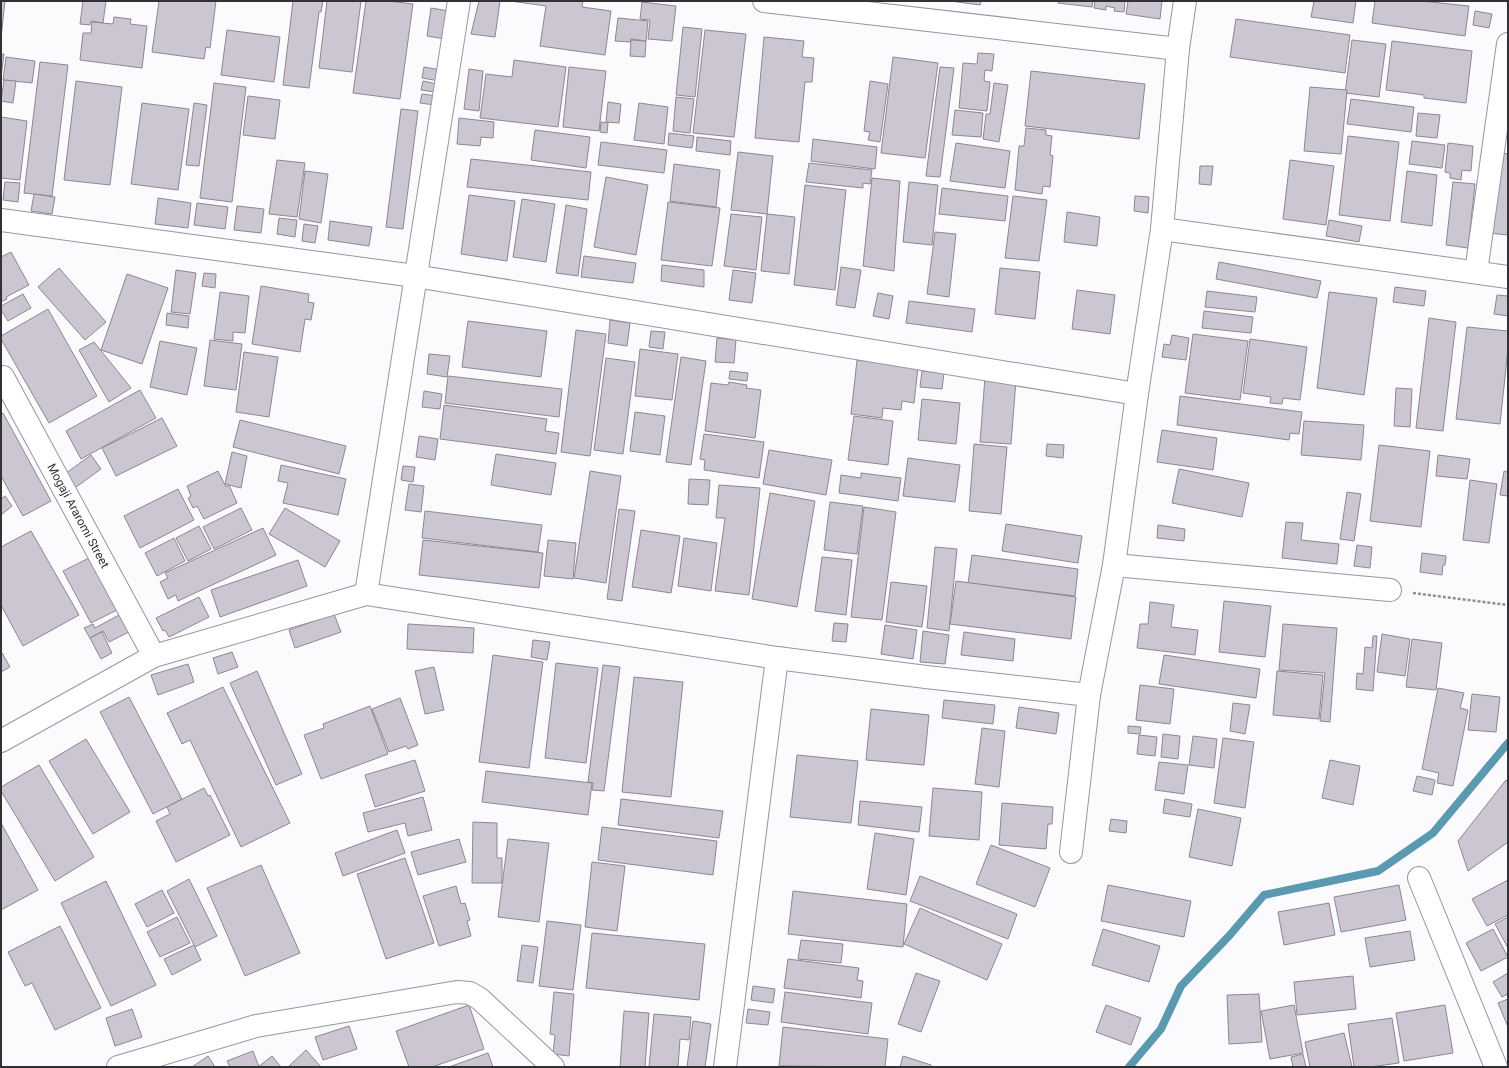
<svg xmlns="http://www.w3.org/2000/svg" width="1509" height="1068" font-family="Roboto,sans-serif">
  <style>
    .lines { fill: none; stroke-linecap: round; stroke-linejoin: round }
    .stream { stroke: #5a9ab0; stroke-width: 8 }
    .building { fill: #cbc6d2; stroke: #8c8792 }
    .minor-casing { stroke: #9497a2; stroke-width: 24 }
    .path { stroke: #8d8d91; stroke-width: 2.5; stroke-dasharray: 3 2; stroke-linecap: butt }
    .minor { stroke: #fff; stroke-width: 22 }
    .labels { text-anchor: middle; stroke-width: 3; stroke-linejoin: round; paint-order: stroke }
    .street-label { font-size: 12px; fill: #313236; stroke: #fff }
  </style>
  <rect width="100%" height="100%" fill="#fbfbfe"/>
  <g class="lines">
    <!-- stream -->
    <polyline class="stream" points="1129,1067 1161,1029 1181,986 1229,936 1264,895 1378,871 1433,833 1508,743"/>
  </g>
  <!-- building -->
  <g class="building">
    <polygon points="1,1 5,1 1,38"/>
    <polygon points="83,1 106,1 103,23 91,21 90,25 80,24"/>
    <polygon points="159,1 216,1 210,48 206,47 204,59 152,52"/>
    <polygon points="293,1 323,1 321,12 319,12 309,88 283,85"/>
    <polygon points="327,1 361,1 352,72 319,68"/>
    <polygon points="366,1 388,1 413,4 400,99 353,93"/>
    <polygon points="479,1 500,1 495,37 471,34"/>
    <polygon points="510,1 583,1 582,7 611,11 605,55 540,46 546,6"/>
    <polygon points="950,1 981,1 980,5"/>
    <polygon points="1058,1 1093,1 1092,7 1058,3"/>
    <polygon points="1095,1 1125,1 1124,12 1114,11 1115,8 1106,6 1106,10 1094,8"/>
    <polygon points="1128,1 1162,1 1160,19 1126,14"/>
    <polygon points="1314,1 1356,1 1353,23 1311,17"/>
    <polygon points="1375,1 1421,1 1469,6 1465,36 1372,23"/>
    <polygon points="642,2 676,6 672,41 648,39 650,20 640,19"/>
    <polygon points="431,8 449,11 445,39 427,36"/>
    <polygon points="1475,11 1492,14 1489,28 1473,25"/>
    <polygon points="114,17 131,19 130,24 147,26 142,68 80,60 83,33 91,33 92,22 113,24"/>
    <polygon points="618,18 648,21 646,41 631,39 630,42 615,41"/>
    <polygon points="1236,19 1350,35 1345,73 1230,57"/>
    <polygon points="683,27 702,29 695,97 676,95"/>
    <polygon points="227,30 280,37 274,82 221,75"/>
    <polygon points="705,30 746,34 734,137 693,133"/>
    <polygon points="764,37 804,41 802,57 814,58 812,82 805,82 799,142 755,138"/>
    <polygon points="631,40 646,41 645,57 630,56"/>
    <polygon points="1352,40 1386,44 1379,97 1345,93"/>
    <polygon points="1392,41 1472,51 1466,103 1424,98 1424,95 1386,90"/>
    <polygon points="978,53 994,54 992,71 985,70 984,81 990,82 987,111 959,108 963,63 977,64"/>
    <polygon points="1,54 4,54 1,77"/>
    <polygon points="6,57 35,61 32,83 3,80"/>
    <polygon points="893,57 938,63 925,158 881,153"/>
    <polygon points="514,60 566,67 558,127 480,118 486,74 512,77"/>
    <polygon points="40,62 68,65 52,196 24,193"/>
    <polygon points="424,67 441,70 439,81 422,78"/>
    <polygon points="569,67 606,71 599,131 563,127"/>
    <polygon points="940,67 954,68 940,177 926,176"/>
    <polygon points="469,69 483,71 479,111 464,109"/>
    <polygon points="1031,71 1145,84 1139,139 1025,126"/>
    <polygon points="4,80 16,81 13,103 1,101"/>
    <polygon points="76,81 122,87 110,185 64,180"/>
    <polygon points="423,81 437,84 435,92 421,90"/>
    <polygon points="870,81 888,84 880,142 868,140 870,132 864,131"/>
    <polygon points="214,83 246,87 232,202 200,198"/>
    <polygon points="994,83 1008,85 999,142 983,139 986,114 990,114"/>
    <polygon points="1310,87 1347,90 1341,154 1304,151"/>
    <polygon points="422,94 437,96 435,105 420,103"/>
    <polygon points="248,96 280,100 275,139 243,135"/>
    <polygon points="676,97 694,99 690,133 673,131"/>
    <polygon points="1351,99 1414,107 1411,132 1347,124"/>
    <polygon points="608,102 621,104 619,123 606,122"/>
    <polygon points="142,103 189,109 178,190 131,184"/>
    <polygon points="194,103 207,105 199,166 186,165"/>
    <polygon points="639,103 668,107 664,144 634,140"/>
    <polygon points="401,109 418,111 403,229 386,227"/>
    <polygon points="955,110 983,113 981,137 952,135"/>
    <polygon points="1418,113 1440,115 1437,138 1416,136"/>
    <polygon points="1,117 27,121 20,180 1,178"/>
    <polygon points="459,118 494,122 493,138 481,137 480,146 457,144"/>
    <polygon points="601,122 608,123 607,133 600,132"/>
    <polygon points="1026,128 1046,130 1046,135 1052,136 1050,155 1053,156 1050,187 1043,186 1042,194 1015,190 1019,146 1024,146"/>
    <polygon points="535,130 590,137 586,168 531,160"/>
    <polygon points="669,133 694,136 692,148 668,145"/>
    <polygon points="1348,136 1399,142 1390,221 1339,215"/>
    <polygon points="697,137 731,141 730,155 696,151"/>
    <polygon points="813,139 877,147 875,169 811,161"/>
    <polygon points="1412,141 1445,145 1442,168 1409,164"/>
    <polygon points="601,142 667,150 664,173 598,165"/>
    <polygon points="956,143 1010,151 1005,188 950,181"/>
    <polygon points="1448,143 1473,146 1471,171 1462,170 1461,180 1450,178 1450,173 1445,172"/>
    <polygon points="738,152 773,156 767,214 731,210"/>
    <polygon points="1500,153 1508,154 1508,235 1489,233"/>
    <polygon points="471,159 591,172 588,200 467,187"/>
    <polygon points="277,160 305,163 297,217 269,214"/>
    <polygon points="1290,160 1334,166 1326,225 1283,219"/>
    <polygon points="809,163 872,170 870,184 863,183 863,188 806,182"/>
    <polygon points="674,164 720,170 716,207 670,201"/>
    <polygon points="1200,166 1213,166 1211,185 1199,184"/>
    <polygon points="305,171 328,174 321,223 299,219"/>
    <polygon points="1407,171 1437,175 1432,226 1401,222"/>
    <polygon points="606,177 648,185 636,255 594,247"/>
    <polygon points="872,178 900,181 894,271 863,266"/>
    <polygon points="5,182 20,183 18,202 3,200"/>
    <polygon points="909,182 938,185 932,245 903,242"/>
    <polygon points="1453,182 1475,184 1468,248 1446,245"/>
    <polygon points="805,185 846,190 835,290 794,285"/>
    <polygon points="942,188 1008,196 1005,221 939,214"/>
    <polygon points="34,194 55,197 52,214 31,211"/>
    <polygon points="469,195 515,201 507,261 461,254"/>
    <polygon points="1013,196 1047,200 1039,261 1005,258"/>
    <polygon points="1135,196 1149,197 1148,213 1134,211"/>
    <polygon points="158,198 191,203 188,228 155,224"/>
    <polygon points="522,199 555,204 546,262 513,257"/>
    <polygon points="668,202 720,208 712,266 661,260"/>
    <polygon points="197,203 228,207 225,229 194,225"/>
    <polygon points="566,205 587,209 578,276 556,273"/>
    <polygon points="237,206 264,209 261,233 234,230"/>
    <polygon points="1067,212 1100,217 1097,246 1064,242"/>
    <polygon points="731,214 762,217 756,270 724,266"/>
    <polygon points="767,214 795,217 789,274 761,271"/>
    <polygon points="279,218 297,220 295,237 277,234"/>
    <polygon points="1329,220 1362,226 1359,242 1326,236"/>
    <polygon points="330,221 372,227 369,246 328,240"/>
    <polygon points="304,224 318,226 315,243 302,241"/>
    <polygon points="935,232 956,234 949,297 927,294"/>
    <polygon points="11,252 29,285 6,297 7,299 1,302 1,257"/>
    <polygon points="584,256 636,263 633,283 581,277"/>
    <polygon points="1219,262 1321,281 1317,298 1216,279"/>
    <polygon points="662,265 704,270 704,287 661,281"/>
    <polygon points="841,267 861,270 855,308 836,305"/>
    <polygon points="59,268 106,322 85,340 38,287"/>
    <polygon points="1000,268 1040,272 1035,319 995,314"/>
    <polygon points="176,270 196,273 190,314 171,312"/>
    <polygon points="733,270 756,273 752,303 729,300"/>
    <polygon points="204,273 216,274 215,288 202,286"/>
    <polygon points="127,274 168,288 142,364 101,350"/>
    <polygon points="261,286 309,294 308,302 314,303 311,320 305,319 300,352 252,344"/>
    <polygon points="1395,287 1426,291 1424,306 1393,302"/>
    <polygon points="1077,290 1115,295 1110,334 1072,329"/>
    <polygon points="1207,291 1257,297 1255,312 1205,307"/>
    <polygon points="220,292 249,296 245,333 233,332 233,341 214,339"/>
    <polygon points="1329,292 1377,298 1364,395 1317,388"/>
    <polygon points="878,293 893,296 889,319 873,316"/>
    <polygon points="23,294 31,308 8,321 1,310 1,306"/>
    <polygon points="1497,295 1508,296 1508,316 1494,314"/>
    <polygon points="909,301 975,309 972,332 906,323"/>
    <polygon points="48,309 97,396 49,423 1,339 1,336"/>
    <polygon points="1204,311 1253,317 1251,333 1202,328"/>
    <polygon points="167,313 189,316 188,328 166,325"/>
    <polygon points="1429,318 1456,322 1443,431 1416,428"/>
    <polygon points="610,320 630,323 627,346 608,343"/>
    <polygon points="468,321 547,331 541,377 462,367"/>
    <polygon points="1467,327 1508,331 1508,349 1500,424 1456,419"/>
    <polygon points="576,330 606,334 590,456 561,452"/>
    <polygon points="651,331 665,332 663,349 649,347"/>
    <polygon points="1193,334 1248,341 1240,400 1185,393"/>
    <polygon points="1172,335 1189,338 1186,360 1162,357 1164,344 1170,345"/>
    <polygon points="717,338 736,340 734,363 715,362"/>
    <polygon points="1250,339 1307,347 1300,400 1283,398 1282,404 1270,403 1271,397 1243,393"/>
    <polygon points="210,340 242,344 236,390 204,386"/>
    <polygon points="160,341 197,348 187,395 150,387"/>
    <polygon points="94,342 131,388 109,402 79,350"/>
    <polygon points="640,349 678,354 672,400 635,396"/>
    <polygon points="244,352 278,357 269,417 236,412"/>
    <polygon points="429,354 450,356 447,377 427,374"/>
    <polygon points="681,357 706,361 691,465 666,462"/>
    <polygon points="606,358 635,362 623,454 594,450"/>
    <polygon points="857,360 918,367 914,403 902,401 901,410 883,408 882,418 851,414"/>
    <polygon points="730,371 748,373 747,381 729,379"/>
    <polygon points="922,371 944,373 942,389 920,387"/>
    <polygon points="448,376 562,389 559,417 445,403"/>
    <polygon points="985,377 1016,380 1011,444 980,442"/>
    <polygon points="729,382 747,385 746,388 761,390 755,438 705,431 711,383 728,385"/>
    <polygon points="1396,388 1412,389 1410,427 1394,426"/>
    <polygon points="140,390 156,418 81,459 66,431"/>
    <polygon points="424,391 442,394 440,409 422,407"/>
    <polygon points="1180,396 1302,412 1299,434 1290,433 1289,440 1177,425"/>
    <polygon points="922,399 960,403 956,444 918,440"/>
    <polygon points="444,405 547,419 545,431 559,433 556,454 440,439"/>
    <polygon points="635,412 665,416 660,455 630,451"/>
    <polygon points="3,413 51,501 23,516 1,476 1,414"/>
    <polygon points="854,416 893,421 888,465 848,460"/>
    <polygon points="162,418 177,446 116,476 102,448"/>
    <polygon points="240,420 346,446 339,474 233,447"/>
    <polygon points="1304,421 1364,425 1361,460 1301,455"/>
    <polygon points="1162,430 1217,438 1213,470 1157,462"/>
    <polygon points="704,434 764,442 759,478 704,470 705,460 700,459"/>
    <polygon points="419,436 438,439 435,460 416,457"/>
    <polygon points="974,444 1007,447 1001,514 969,511"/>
    <polygon points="1047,444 1064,445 1063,458 1046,456"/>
    <polygon points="1379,445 1430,451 1421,527 1370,521"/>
    <polygon points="769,450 832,460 826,495 763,484"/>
    <polygon points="232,452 247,456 241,488 225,484"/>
    <polygon points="496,454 556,463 551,495 491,485"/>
    <polygon points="91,455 101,469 72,490 62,476"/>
    <polygon points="1438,455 1470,459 1467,479 1436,476"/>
    <polygon points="908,458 960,465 955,502 903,496"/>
    <polygon points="281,465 346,479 338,515 283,503 288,483 278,481"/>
    <polygon points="403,466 415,467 413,482 401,480"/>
    <polygon points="1179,469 1249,483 1242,517 1172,503"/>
    <polygon points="218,471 226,487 229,485 237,503 204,519 197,506 193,508 188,498 191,496 187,486"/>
    <polygon points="590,471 621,476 606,583 574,578"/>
    <polygon points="1504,471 1508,472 1508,496 1500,495"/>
    <polygon points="861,473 901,478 898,501 839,493 841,475 861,478"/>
    <polygon points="689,479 710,480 708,505 688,504"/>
    <polygon points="1470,480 1497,484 1489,543 1463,540"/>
    <polygon points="409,484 424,486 421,512 405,510"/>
    <polygon points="719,485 760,488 749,595 715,591 725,518 716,518"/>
    <polygon points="178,489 194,520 140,548 124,516"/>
    <polygon points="1347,492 1361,494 1354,541 1340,539"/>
    <polygon points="770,493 815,501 797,607 752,599"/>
    <polygon points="5,496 12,506 1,515 1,499"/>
    <polygon points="830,502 863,506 857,554 824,550"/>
    <polygon points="864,507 896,512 882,620 851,617"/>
    <polygon points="241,508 252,530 214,549 203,527"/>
    <polygon points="285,508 340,541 325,567 269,534"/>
    <polygon points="619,509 635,511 622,601 607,599"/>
    <polygon points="425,511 542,525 538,552 422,538"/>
    <polygon points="1286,522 1303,523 1301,540 1339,544 1337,564 1282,558"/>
    <polygon points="1006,524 1082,536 1078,563 1002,551"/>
    <polygon points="1158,525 1185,529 1184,541 1157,538"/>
    <polygon points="199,526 211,549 188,561 176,538"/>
    <polygon points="263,528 276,555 178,601 176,595 168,599 160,582 168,578 165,573"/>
    <polygon points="641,530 680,536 671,593 632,587"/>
    <polygon points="31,531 79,615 23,646 1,605 1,547"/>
    <polygon points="174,538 185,561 157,576 145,553"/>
    <polygon points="684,538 717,543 711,591 678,586"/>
    <polygon points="423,540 543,553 539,588 419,575"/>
    <polygon points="548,540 576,543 573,579 544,576"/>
    <polygon points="1357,545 1372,547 1370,568 1354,566"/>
    <polygon points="935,547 957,549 949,631 927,628"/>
    <polygon points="1422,553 1446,556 1445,565 1443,565 1442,575 1420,572"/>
    <polygon points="972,555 1078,569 1075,596 968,583"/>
    <polygon points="91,557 119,609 91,623 63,571"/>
    <polygon points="822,557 852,560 846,615 815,611"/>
    <polygon points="298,560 307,586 220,617 211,590"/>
    <polygon points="956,581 1076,597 1071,639 950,624"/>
    <polygon points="891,582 927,586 922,627 886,622"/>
    <polygon points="199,597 209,617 169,637 165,630 163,631 156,618"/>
    <polygon points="1224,601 1271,606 1265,657 1219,652"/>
    <polygon points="1150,602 1174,605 1171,627 1198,630 1195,655 1137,648 1140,624 1148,624"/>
    <polygon points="334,614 341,632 295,648 289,630"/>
    <polygon points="119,615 129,632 109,642 103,631 90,638 84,628 93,624 95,628"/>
    <polygon points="834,623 848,624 846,642 832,641"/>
    <polygon points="408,624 474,628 473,653 407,649"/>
    <polygon points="1283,624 1337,628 1330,722 1320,721 1325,673 1279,670"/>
    <polygon points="885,625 917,630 913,659 881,654"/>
    <polygon points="923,631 949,635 945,664 920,662"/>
    <polygon points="102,632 112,653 101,659 90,638"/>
    <polygon points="964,632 1015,639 1013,661 961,655"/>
    <polygon points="1382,634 1410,639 1405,676 1377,672"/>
    <polygon points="1373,636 1377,636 1373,691 1356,689 1357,673 1363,674 1365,647 1372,648"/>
    <polygon points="1412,639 1442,643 1436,690 1406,687"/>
    <polygon points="533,640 550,642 547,660 531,657"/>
    <polygon points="1,651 10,667 1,672"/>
    <polygon points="232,652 238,667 218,674 213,658"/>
    <polygon points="493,655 543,662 529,768 479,762"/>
    <polygon points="1164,655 1260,669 1256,698 1159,684"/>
    <polygon points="556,663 598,668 586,763 545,758"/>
    <polygon points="188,664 194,682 158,695 151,675"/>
    <polygon points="603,665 620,667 604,791 592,790 593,783 588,782"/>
    <polygon points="434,667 444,710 425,714 415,671"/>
    <polygon points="257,671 302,774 276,785 230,683"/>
    <polygon points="1277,671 1323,675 1319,719 1273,715"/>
    <polygon points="634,677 683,682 671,797 622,792"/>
    <polygon points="1140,685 1174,689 1170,724 1136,720"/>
    <polygon points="223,687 290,823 241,847 190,740 182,744 167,713"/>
    <polygon points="1438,688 1464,693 1460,708 1468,710 1453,786 1437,783 1439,773 1422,769"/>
    <polygon points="1472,694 1500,697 1496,732 1468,730"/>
    <polygon points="129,697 182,799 153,814 100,712"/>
    <polygon points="400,698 418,745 408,749 406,746 389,752 372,709"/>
    <polygon points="944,700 995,705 993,724 942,718"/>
    <polygon points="1233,703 1250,705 1245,734 1230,731"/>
    <polygon points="370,706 388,754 321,779 304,735 324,728 323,724"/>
    <polygon points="1019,707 1059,713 1056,734 1016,728"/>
    <polygon points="871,709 929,715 924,765 866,760"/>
    <polygon points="1128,726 1141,727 1140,734 1128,733"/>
    <polygon points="982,728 1005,731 999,787 975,784"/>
    <polygon points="1163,734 1180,736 1178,759 1161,757"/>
    <polygon points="1139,735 1157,737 1155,756 1137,754"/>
    <polygon points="1193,736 1217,739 1214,768 1189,765"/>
    <polygon points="1223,738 1254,742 1245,808 1214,803"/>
    <polygon points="86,739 130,812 93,834 49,761"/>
    <polygon points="797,755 858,761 851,823 790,817"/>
    <polygon points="415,760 425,791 375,807 365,775"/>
    <polygon points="1330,760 1360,766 1353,805 1322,798"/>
    <polygon points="1159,762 1188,765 1184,794 1155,790"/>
    <polygon points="39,765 94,857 55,881 1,791 1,787"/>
    <polygon points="486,771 592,783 588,815 482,802"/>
    <polygon points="1417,776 1435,780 1432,795 1413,791"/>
    <polygon points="1506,780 1508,783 1508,842 1468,871 1458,841"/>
    <polygon points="204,788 208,796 210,795 230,835 176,862 156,821 170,814 167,807"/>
    <polygon points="933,788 982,792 979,840 929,836"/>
    <polygon points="423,797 432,830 408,836 405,823 368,832 363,813"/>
    <polygon points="621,799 723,811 719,838 618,825"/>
    <polygon points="1165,799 1192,804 1190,817 1163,813"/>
    <polygon points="860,801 922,807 919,832 858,825"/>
    <polygon points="1002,803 1053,807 1052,824 1048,824 1046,849 999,845"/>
    <polygon points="1198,809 1241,818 1232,866 1189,857"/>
    <polygon points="1111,819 1127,821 1126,833 1109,831"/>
    <polygon points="473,822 497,823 497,858 502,858 502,883 472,883"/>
    <polygon points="1,823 38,890 1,910"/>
    <polygon points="602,827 717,841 713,875 598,860"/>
    <polygon points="397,830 405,853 343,876 335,853"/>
    <polygon points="875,833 914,839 906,895 867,889"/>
    <polygon points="459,839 466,862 418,875 411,852"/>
    <polygon points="508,839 549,843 539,922 498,917"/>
    <polygon points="991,845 1050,868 1035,907 976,884"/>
    <polygon points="405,858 434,943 386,959 357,874"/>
    <polygon points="592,862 625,866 617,931 585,927"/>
    <polygon points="261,865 300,953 245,976 207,888"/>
    <polygon points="920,876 1017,914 1008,939 910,901"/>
    <polygon points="189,879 217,936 195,947 167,891"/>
    <polygon points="1508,880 1508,915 1487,926 1472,899"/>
    <polygon points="106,881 156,985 111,1006 61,903"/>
    <polygon points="1108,885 1191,901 1184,937 1101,921"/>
    <polygon points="1399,885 1406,920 1341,932 1334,897"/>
    <polygon points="456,886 461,904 465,903 470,920 467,921 471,936 439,946 423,896"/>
    <polygon points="162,890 174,913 147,927 135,904"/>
    <polygon points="793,891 907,904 903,947 788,934"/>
    <polygon points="1329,903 1335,935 1284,945 1278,912"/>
    <polygon points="920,908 1002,944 987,980 904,944"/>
    <polygon points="177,917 190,943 160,957 147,932"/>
    <polygon points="1508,917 1508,948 1495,924"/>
    <polygon points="547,921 581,925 573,990 539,986"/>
    <polygon points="60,926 101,1008 55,1030 32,983 25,986 8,952"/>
    <polygon points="1103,929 1160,946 1149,982 1092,965"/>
    <polygon points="1493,929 1508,957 1481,971 1466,943"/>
    <polygon points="1410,931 1415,960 1370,967 1365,938"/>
    <polygon points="592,933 705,944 699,1000 586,988"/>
    <polygon points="801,940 843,944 841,963 798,959"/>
    <polygon points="194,945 201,960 172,975 164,959"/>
    <polygon points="522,945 538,947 533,983 517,981"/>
    <polygon points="788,959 859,968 857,980 863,981 861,998 784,988"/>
    <polygon points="916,973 940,981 921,1032 898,1024"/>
    <polygon points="1508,973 1508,994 1502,997 1493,982"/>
    <polygon points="1353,976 1356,1009 1297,1015 1294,982"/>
    <polygon points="753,986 775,989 773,1003 751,1000"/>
    <polygon points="554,992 574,994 569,1056 553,1054 555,1035 550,1034"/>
    <polygon points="785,992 872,1003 868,1034 781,1022"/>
    <polygon points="1259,994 1262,1042 1229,1044 1227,995"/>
    <polygon points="1508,999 1508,1027 1498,1003"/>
    <polygon points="469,1005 484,1049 432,1067 409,1067 396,1031"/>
    <polygon points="1106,1005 1141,1018 1131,1045 1096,1032"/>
    <polygon points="1294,1005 1303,1053 1270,1059 1261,1011"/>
    <polygon points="1445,1005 1453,1053 1404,1061 1396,1013"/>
    <polygon points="132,1009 142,1037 115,1046 106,1018"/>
    <polygon points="748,1009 770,1012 768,1025 746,1023"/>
    <polygon points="624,1011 649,1013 645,1067 620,1067"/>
    <polygon points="654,1014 691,1017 689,1040 680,1039 678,1067 649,1067"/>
    <polygon points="1392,1018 1399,1063 1370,1067 1354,1067 1348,1024"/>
    <polygon points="693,1021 711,1024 705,1067 687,1067"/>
    <polygon points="349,1026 357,1049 323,1060 315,1037"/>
    <polygon points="783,1027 888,1039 885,1067 779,1066"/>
    <polygon points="1344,1033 1352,1067 1310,1067 1305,1042"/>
    <polygon points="306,1050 321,1067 288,1067"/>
    <polygon points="253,1051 259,1067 230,1067 227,1061"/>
    <polygon points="488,1053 493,1067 449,1067"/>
    <polygon points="1303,1054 1306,1067 1293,1067 1291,1057"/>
    <polygon points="208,1056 215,1067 192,1067"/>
    <polygon points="272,1056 281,1067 258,1067"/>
    <polygon points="903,1056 931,1065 931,1067 900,1067"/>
  </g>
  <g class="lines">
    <!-- minor casing -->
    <g class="minor-casing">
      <g id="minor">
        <polyline points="764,1 1178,49"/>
        <polyline points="1,220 415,276 1137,394"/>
        <polyline points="1162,229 1508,277"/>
        <polyline points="1476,272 1508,44"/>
        <path id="s1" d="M1,377H3L154,656"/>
        <polyline points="1114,565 1390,590"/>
        <polyline points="366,594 459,1"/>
        <polyline points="1,741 154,656 366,594 777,658 926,677 1089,695"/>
        <polyline points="1071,852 1089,695 1114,565 1137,394 1162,229 1178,49 1185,1"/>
        <polyline points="1419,878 1496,1067"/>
        <polyline points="118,1067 256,1026 457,992 470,993 480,999 553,1067"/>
        <polyline points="725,1067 777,658"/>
      </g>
    </g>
    <!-- path -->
    <polyline class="path" points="1413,593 1508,605"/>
    <!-- minor -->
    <use href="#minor" class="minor"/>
  </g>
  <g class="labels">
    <!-- street labels -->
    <g class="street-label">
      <text dy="4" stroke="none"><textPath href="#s1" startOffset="160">Mogaji Araromi Street</textPath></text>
    </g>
  </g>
  <!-- border -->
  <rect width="1509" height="1068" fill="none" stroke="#313236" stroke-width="4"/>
</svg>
